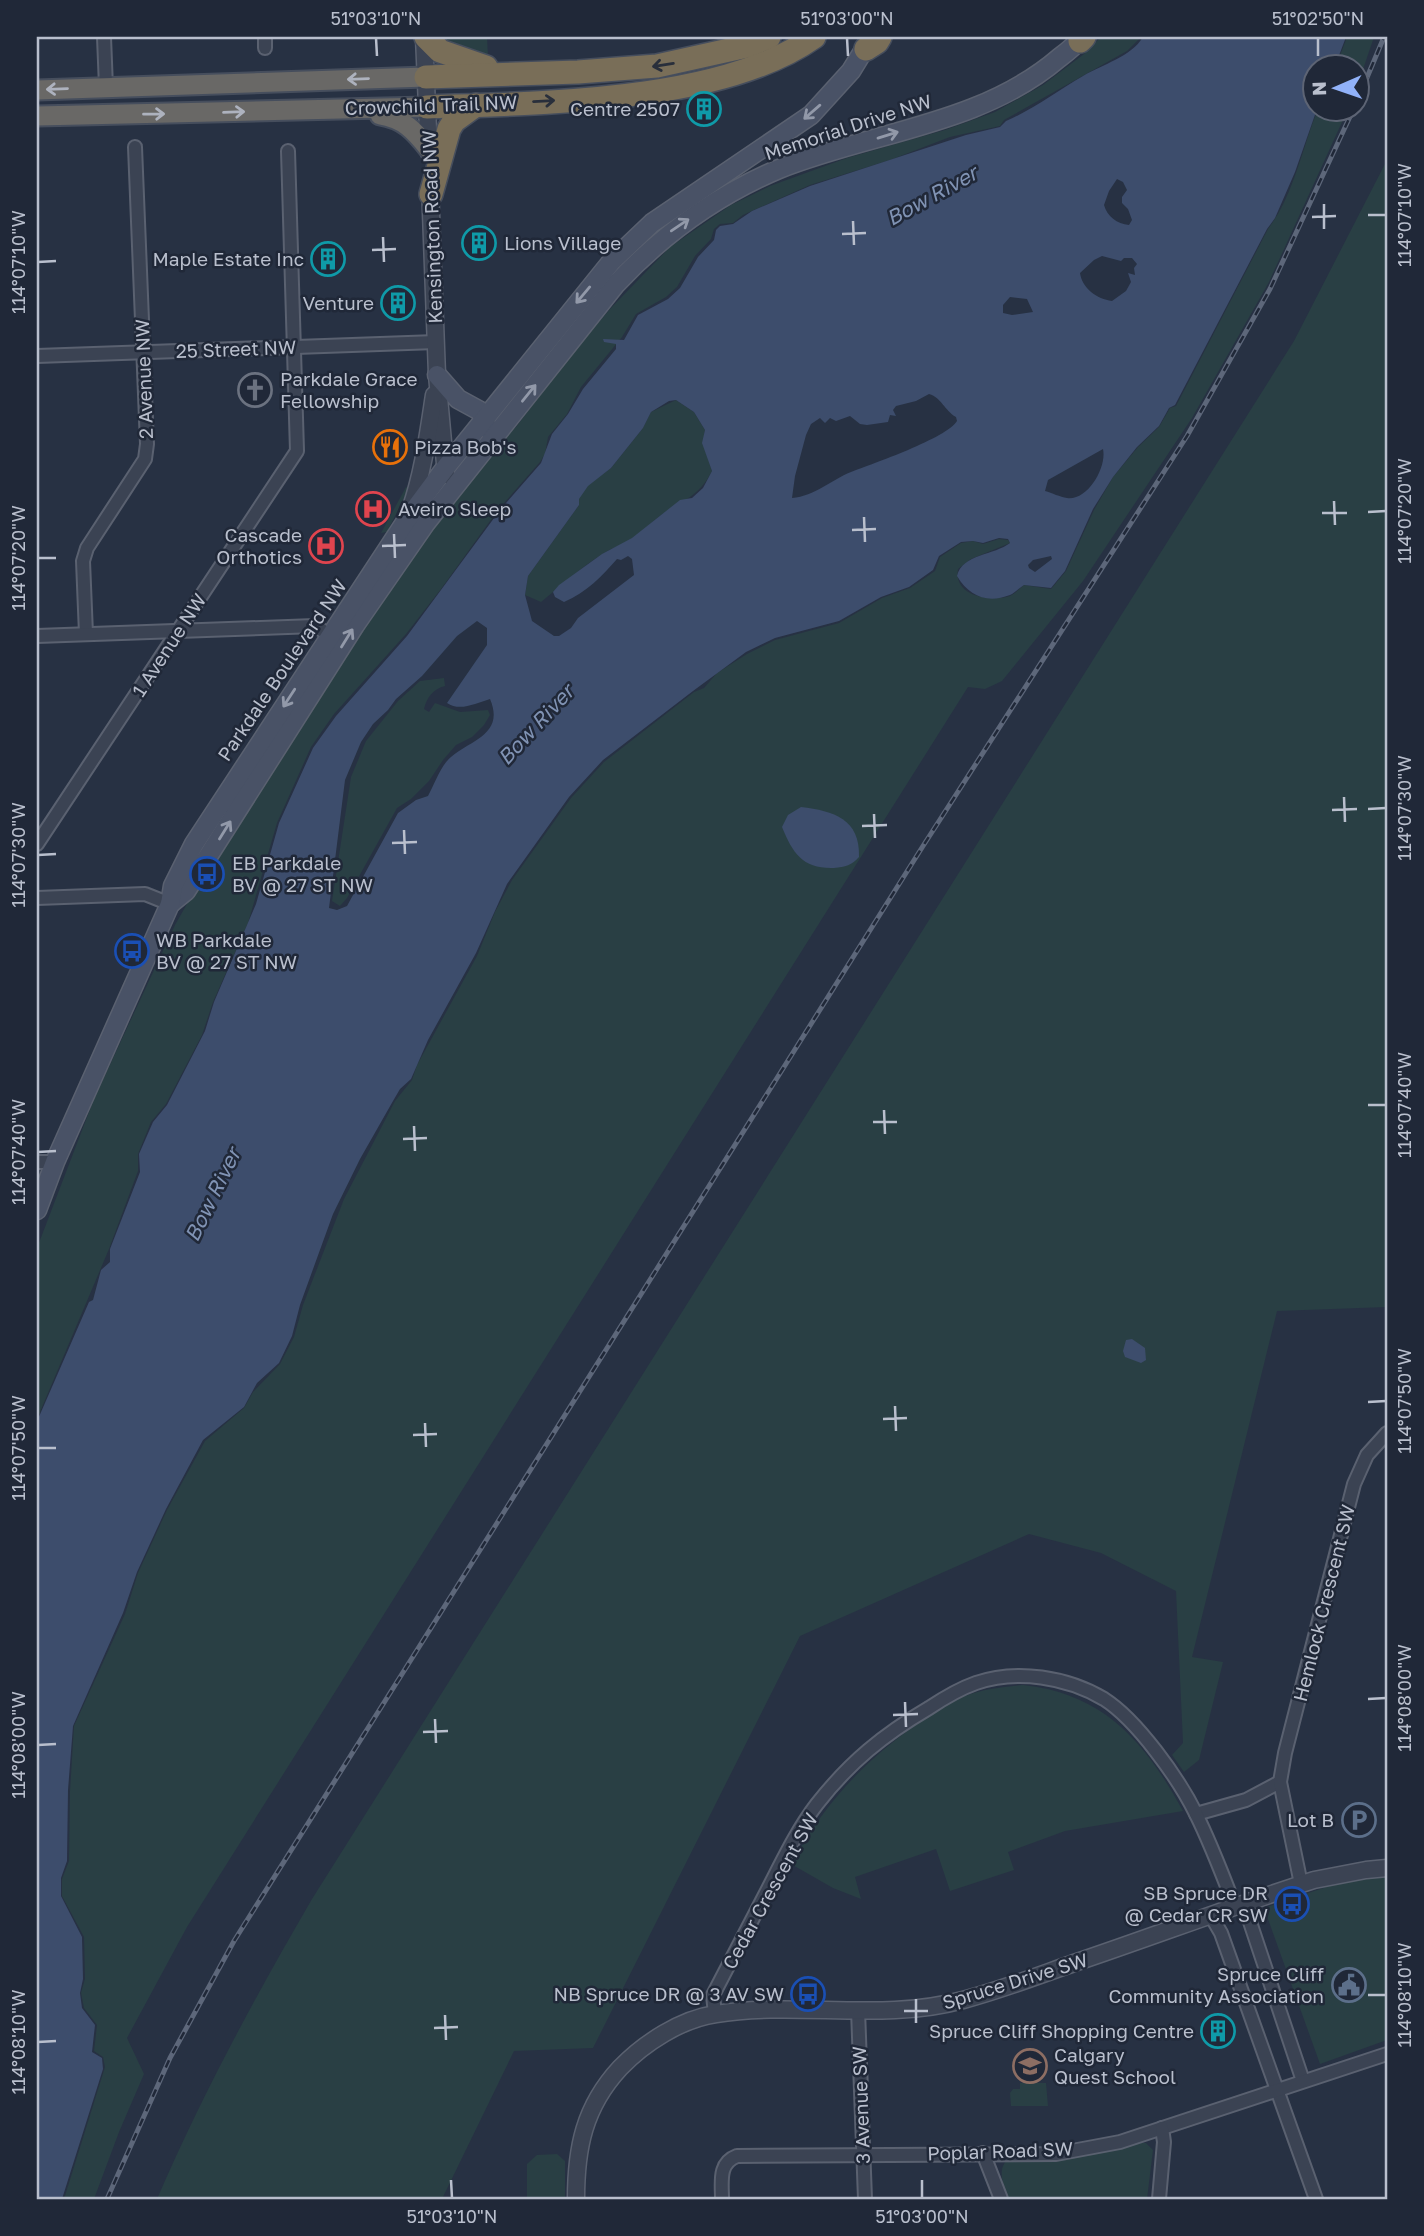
<svg xmlns="http://www.w3.org/2000/svg" width="1424" height="2236" font-family="'Golos Text',sans-serif">
  <style>
    .green { fill: #293f44 }
    .water { fill: #3d4d6c; fill-rule: evenodd }
    .lines { fill: none; stroke-linecap: round; stroke-linejoin: round }
    .minor-casing { stroke: #5a6170; stroke-width: 16 }
    .tertiary-casing { stroke: #5a6170; stroke-width: 19 }
    .secondary-casing { stroke: #5a6170; stroke-width: 21 }
    .trunk-casing { stroke: #464e5d; stroke-width: 23 }
    .motorway-casing { stroke: #464e5d; stroke-width: 26 }
    .minor { stroke: #3b4353; stroke-width: 12 }
    .tertiary { stroke: #3b4353; stroke-width: 16 }
    .secondary { stroke: #495266; stroke-width: 18 }
    .trunk { stroke: #696866; stroke-width: 19 }
    .motorway { stroke: #796e58; stroke-width: 23 }
    .rail-casing { stroke: #5d677a; stroke-width: 5 }
    .rail { stroke: #202838; stroke-width: 2.5; stroke-dasharray: 8; stroke-linecap: butt }
    .oneway { stroke: #292f3b }
    .oneway2 { stroke: #adb2be }
    .oneway3 { stroke: #9299a9 }
    .ticks { fill: none; stroke: #b9bfcd; stroke-width: 2.5 }
    .labels { text-anchor: middle; stroke-width: 5; stroke-linejoin: round; paint-order: stroke }
    .street-label { font-size: 19px; fill: #b9bfcd; stroke: #202838 }
    .poi-label { font-size: 19px; fill: #b9bfcd; stroke: #202838; text-anchor: end }
    .water-label { font-size: 21px; font-style: italic; fill: #8093b4; stroke: #202838 }
    .neatline { fill: none; stroke: #b9bfcd; stroke-width: 2.5 }
    .ticks-label { font-size: 18px; text-anchor: middle; fill: #b9bfcd }
  </style>
  <rect width="100%" height="100%" fill="#273143"/>
  <!-- green -->
  <g class="green">
    <polygon points="440,37 487,37 488,56 464,57"/>
    <polygon points="1101,37 1141,37 1127,51 1004,120 1000,126 950,137 890,160 810,185 743,215 733,223 720,224 714,229 711,239 695,256 677,287 666,297 636,314 622,337 581,387 567,414 548,437 545,454 540,462 498,510 441,589 406,634 334,714 311,747 277,823 248,923 213,1002 202,1035 166,1104 151,1122 138,1154 138,1171 109,1249 37,1419 37,1248 94,1099 175,925 207,869 292,736 443,511 503,437 516,427 564,363 610,309 670,247 731,205 770,186 847,158 945,130 995,112 1043,85 1084,54"/>
    <polygon points="1347,37 1374,37 1358,84 1358,66 1336,66"/>
    <path d="M1318,109H1348L1269,282L1192,418L1083,581L1002,681L985,689L968,687L187,1927L127,2038L144,2074L119,2132L94,2199H64L105,2067L103,2057L94,2051L97,2025L84,2008L81,1993L85,1979L84,1937L62,1896V1879L69,1861L70,1791L74,1726L125,1614L138,1573L167,1510L205,1441L244,1408L253,1392L280,1364L294,1337L303,1305L344,1199L395,1101L412,1080L417,1065L477,956L495,912L512,880L571,798L604,762L694,692L704,688L717,673L747,654L775,640L839,623L882,598L910,588L935,571L940,557L961,543L973,541L983,544L999,539L1008,540L1010,543L971,559L958,569C953,597 991,602 1010,596C1015,594 1019,589 1024,585L1051,589L1066,571L1094,510L1113,477L1138,447L1159,427L1170,408L1176,406L1268,229C1294,195 1302,148 1318,109Z"/>
    <path d="M1387,160V1307L1277,1311L1192,1657L1223,1662L1199,1760L1184,1772L1172,1755L1183,1743L1176,1591L1101,1553L1029,1534L800,1636L593,2048L514,2051L442,2199H157C202,2095 255,1997 312,1899L1294,341Z"/>
    <path d="M676,400L694,412L705,430L703,443L712,471C697,500 680,500 656,519C646,527 637,536 626,543C619,546 612,548 606,552C582,566 562,585 541,602L525,595L528,576L579,505L578,499L588,485L611,468L643,428L651,412Z"/>
    <polygon points="406,487 409,488 387,532 381,533"/>
    <path d="M444,678L445,686C433,689 427,697 424,709L429,712L435,703L460,712L488,710L490,715L484,725L472,737L456,745L443,760L429,781L411,799L397,808L347,898L340,906L332,901L351,777L366,741L398,701L420,681Z"/>
    <path d="M1023,1685C1105,1694 1145,1742 1183,1811L1065,1831L1008,1852L1014,1870L950,1891L936,1849L855,1877L861,1899L833,1888L791,1864C822,1809 855,1770 906,1732C925,1719 944,1705 965,1696C983,1689 1003,1687 1023,1685Z"/>
    <polygon points="1376,1877 1387,1877 1387,2040 1320,2064 1264,1908 1341,1882"/>
    <polygon points="1020,2083 1046,2083 1048,2106 1011,2106 1010,2093 1013,2089 1020,2089"/>
    <path d="M1138,2143H1146L1153,2150L1147,2199H1009C1003,2183 996,2171 1009,2157C1061,2160 1089,2157 1138,2143Z"/>
    <polygon points="557,2154 565,2161 565,2199 527,2199 527,2164 537,2155"/>
  </g>
  <!-- water -->
  <g class="water">
    <path d="M1143,37H1346L1335,66H1316L1317,109L1295,172L1275,218L1267,229L1175,405L1169,408L1159,426L1137,447L1113,477L1093,509L1065,571L1051,588L1024,585C1019,588 1015,593 1010,595C987,604 969,596 957,576C962,554 995,555 1010,543L1008,539L999,538L983,543L973,541L961,542L939,556L933,570L909,587L881,597L839,621L775,638L746,652L693,691L603,760L569,797L507,884L476,953L428,1040L411,1079L400,1089L393,1101L360,1159L333,1214L300,1305L292,1336L279,1363L257,1383L244,1407L203,1440L166,1509L137,1572L123,1613L73,1726L68,1790L67,1861L61,1878V1896L82,1937L83,1979L80,1993L82,2008L95,2025L92,2052L102,2058L103,2069L62,2199H37L38,1419L89,1302L93,1300L101,1270L110,1262V1249L140,1172L139,1154L153,1122L167,1105L205,1031L214,1002L256,904L279,823L313,748L336,716L407,636L500,510L541,463L552,434L568,414L583,389L616,349V344L604,342L603,339L624,340L638,315L668,299L680,288L698,257L714,240L716,230L720,226L733,224L752,211L810,186L966,135L1000,127L1006,121C1034,109 1057,91 1083,76C1103,64 1131,57 1143,37ZM1117,179L1123,182L1127,190L1122,197V203L1128,209L1132,220L1129,225C1117,224 1107,216 1104,205L1109,191ZM1102,256L1121,261L1124,258H1132L1137,264L1134,268L1135,275L1128,273L1131,282L1126,291L1112,301C1097,299 1082,288 1080,273L1094,260ZM1010,297L1027,299L1033,312L1012,315L1003,313V305ZM929,394C942,398 944,410 956,417L957,421C947,438 872,464 851,472C831,480 815,496 792,498L795,476L806,435L811,424L820,418L825,423L830,418L836,421L850,416L860,424L867,425L888,422L890,415L896,416L893,410L896,406L916,401ZM676,400L694,412L705,430L702,443L712,471L703,488L692,498L680,500L632,538L602,554L559,585L553,592L555,597L564,602C587,592 602,576 617,559L621,560L628,556L632,559L634,575L578,618L571,628L559,636H554L532,621L525,595L528,576L579,505V499L588,486L611,468L643,428L651,412L669,401ZM1103,449C1107,467 1088,501 1067,498C1060,497 1052,493 1045,491L1048,480ZM1051,556L1052,559L1035,572L1029,568L1028,565L1033,560ZM477,621L487,628V645L447,703C460,712 476,703 490,699C505,734 471,740 451,757C441,765 434,785 428,796L416,800L398,813L347,906L337,910L329,908L345,780L361,742L373,724L388,710L396,699L422,676L457,636Z"/>
    <path d="M801,807C834,811 860,819 859,857C852,865 845,867 834,868C803,869 793,854 782,827L788,815Z"/>
    <polygon points="1132,1339 1145,1348 1146,1360 1141,1363 1125,1357 1123,1351 1126,1340"/>
  </g>
  <g class="lines">
    <!-- minor casing -->
    <g class="minor-casing">
      <g id="minor">
        <polyline points="104,37 106,87"/>
        <polyline points="265,37 265,48"/>
        <polyline points="37,356 436,342"/>
        <polyline points="86,634 83,561 87,548 145,459 147,444 135,147"/>
        <polyline points="37,636 315,626 330,635"/>
        <polyline points="37,844 297,451 288,151"/>
        <polyline points="37,898 145,894 170,904"/>
        <polyline points="37,1162 55,1162"/>
        <polyline points="1196,1814 1246,1800 1280,1782"/>
        <polyline points="1301,1884 1280,1782 1285,1753 1354,1484 1367,1455 1387,1433"/>
        <polyline points="1244,1904 1303,2081"/>
        <polyline points="1211,1916 1221,1933 1316,2199"/>
        <polyline points="858,2010 865,2199"/>
        <path d="M715,2014L713,1995C731,1960 749,1926 767,1891C782,1862 797,1830 817,1804C850,1762 883,1735 929,1708C944,1698 959,1689 976,1683C1017,1669 1067,1677 1104,1699C1137,1720 1179,1779 1196,1814C1211,1844 1223,1876 1235,1907"/>
        <polyline points="983,2153 1001,2199"/>
        <path d="M722,2199C722,2182 718,2163 737,2156L1056,2154L1120,2142L1387,2054"/>
        <polyline points="1159,2199 1164,2142 1162,2128"/>
      </g>
    </g>
    <!-- tertiary casing -->
    <g class="tertiary-casing">
      <g id="tertiary">
        <polyline points="424,37 429,153"/>
        <polyline points="430,186 437,375 446,475"/>
        <path d="M410,510C423,473 428,434 434,395"/>
        <path d="M576,2199C576,2148 584,2107 620,2068C644,2043 681,2019 716,2014C798,2001 883,2022 963,2000C1001,1990 1037,1976 1074,1963C1154,1936 1233,1906 1314,1880L1366,1870L1387,1868"/>
      </g>
    </g>
    <!-- secondary casing -->
    <g class="secondary-casing">
      <g id="secondary">
        <polyline points="437,375 458,399 480,411 488,429"/>
        <path d="M170,904L186,891L355,625L425,524L616,284C663,234 715,196 779,169C871,132 981,125 1059,58C1067,52 1076,45 1082,37"/>
        <polyline points="37,1210 55,1162 170,904 173,886 194,844 408,518 446,467 611,262 652,223 811,115 851,71 870,40"/>
      </g>
    </g>
    <!-- trunk casing -->
    <g class="trunk-casing">
      <g id="trunk">
        <polyline points="37,90 426,77"/>
        <path d="M380,115C404,119 414,130 429,149"/>
        <polyline points="37,116 427,107"/>
      </g>
    </g>
    <!-- motorway casing -->
    <g class="motorway-casing">
      <g id="motorway">
        <polyline points="426,37 440,51 486,67"/>
        <polyline points="1080,41 1084,37"/>
        <polyline points="866,49 877,42 880,37"/>
        <polyline points="426,77 578,72 657,66 747,46 769,37"/>
        <path d="M427,107C540,103 721,103 814,37"/>
        <polyline points="431,194 449,129 454,121 476,105"/>
      </g>
    </g>
    <!-- minor -->
    <use href="#minor" class="minor"/>
    <!-- tertiary -->
    <use href="#tertiary" class="tertiary"/>
    <!-- secondary -->
    <use href="#secondary" class="secondary"/>
    <!-- trunk -->
    <use href="#trunk" class="trunk"/>
    <!-- motorway -->
    <use href="#motorway" class="motorway"/>
    <!-- rail casing -->
    <g class="rail-casing">
      <g id="rail">
        <polyline points="1358,99 1384,37"/>
        <polyline points="107,2199 170,2058 234,1941 923,846 1187,436 1270,289 1354,108"/>
      </g>
    </g>
    <!-- rail -->
    <use href="#rail" class="rail"/>
  </g>
  <!-- one-way arrows -->
  <defs><path id="oneway-shaft" d="M-6 0H5M1.5-3L5.5 0L1.5 3" fill="none" stroke-width="1.6" stroke-linecap="round" stroke-linejoin="round" transform="scale(1.75)"/></defs>
  <g class="oneway">
    <use href="#oneway-shaft" transform="translate(663 65) rotate(171)"/>
    <use href="#oneway-shaft" transform="translate(544 101) rotate(-3)"/>
  </g>
  <g class="oneway2">
    <use href="#oneway-shaft" transform="translate(358 79) rotate(178)"/>
    <use href="#oneway-shaft" transform="translate(57 89) rotate(178)"/>
    <use href="#oneway-shaft" transform="translate(234 112) rotate(-2)"/>
    <use href="#oneway-shaft" transform="translate(154 114) rotate(-1)"/>
  </g>
  <g class="oneway3">
    <use href="#oneway-shaft" transform="translate(812 112) rotate(139)"/>
    <use href="#oneway-shaft" transform="translate(888 135) rotate(-17)"/>
    <use href="#oneway-shaft" transform="translate(680 225) rotate(-34)"/>
    <use href="#oneway-shaft" transform="translate(583 295) rotate(130)"/>
    <use href="#oneway-shaft" transform="translate(529 393) rotate(-51)"/>
    <use href="#oneway-shaft" transform="translate(347 638) rotate(-58)"/>
    <use href="#oneway-shaft" transform="translate(289 698) rotate(123)"/>
    <use href="#oneway-shaft" transform="translate(225 830) rotate(-58)"/>
  </g>
  <!-- ticks -->
  <path class="ticks" d="M376,38L377,56M847,38L848,56M1318,38V56M1324,204V229M1368,215H1386M1312,217L1336,216M853,221L854,245M842,234L866,233M383,237L384,262M372,250L396,249M38,262L56,261M1334,501L1335,525M1368,512L1386,511M1322,513H1347M864,517L865,542M852,530L876,529M394,534L395,558M382,546L406,545M38,558H56M1344,797L1345,822M1368,809L1386,808M1332,810L1357,809M874,814L875,838M862,826L887,825M404,830L405,854M392,843L417,842M38,855L56,854M1368,1105H1386M884,1110L885,1134M873,1122H897M414,1126L415,1151M403,1139L427,1138M38,1152L56,1151M1368,1402L1386,1401M895,1406L896,1431M883,1419L907,1418M425,1423L426,1447M413,1435L437,1434M38,1448H56M1368,1699L1386,1698M905,1702L906,1727M893,1715L918,1714M435,1719L436,1743M423,1732L448,1731M38,1745L56,1744M1368,1995H1386M916,1999V2023M904,2011H928M445,2015L446,2040M434,2028L458,2027M38,2042L56,2041M451,2180L452,2198M922,2180V2198"/>
  <!-- icons -->
  <defs>
    <g id="building-ring" transform="scale(1.75)"><circle r="9.5" fill="#202838" stroke="#0f9aa8" stroke-width="1.5"/><path d="M-4-6H4V6H1V3H-1V6H-4ZM-2.5-4.3h1.7v1.8h-1.7ZM.8-4.3h1.7v1.8H.8ZM-2.5-1h1.7V.8h-1.7ZM.8-1h1.7V.8H.8Z" fill="#0f9aa8"/></g>
    <g id="church-ring" transform="scale(1.75)"><circle r="9.5" fill="#202838" stroke="#6b7280" stroke-width="1.5"/><path d="M-1.2-6h2.4v3.5h3.3v2.4h-3.3V6h-2.4V-.1h-3.3v-2.4h3.3Z" fill="#6b7280"/></g>
    <g id="restaurant-ring" transform="scale(1.75)"><circle r="9.5" fill="#202838" stroke="#e8710a" stroke-width="1.5"/><path d="M-5-6h1v4h1v-4h1v4h1v-4h1v5L-1.5 .5V6h-2V.5L-5-1ZM5-6V6H3V1.5H1.5Q1.5-4 5-6Z" fill="#e8710a"/></g>
    <g id="hospital-ring" transform="scale(1.75)"><circle r="9.5" fill="#202838" stroke="#e0444e" stroke-width="1.5"/><path d="M-5-5h3v3.5h4V-5h3V5h-3V1.5h-4V5h-3Z" fill="#e0444e"/></g>
    <g id="bus-ring" transform="scale(1.75)"><circle r="9.5" fill="#202838" stroke="#1a4fb4" stroke-width="1.5"/><path d="M-5-6H5V4H4V6H2V4H-2V6H-4V4H-5ZM-3.5-4V0h7V-4ZM-3.5 1.2v1.5H-2V1.2ZM2 1.2v1.5H3.5V1.2Z" fill="#1a4fb4"/></g>
    <g id="parking-ring" transform="scale(1.75)"><circle r="9.5" fill="#202838" stroke="#5c6f8a" stroke-width="1.5"/><path d="M-3.5-5.5H1a3.5 3.5 0 0 1 0 7H-1V5.5H-3.5ZM-1-3.4V-.6H.8a1.4 1.4 0 0 0 0-2.8Z" fill="#5c6f8a"/></g>
    <g id="civic-ring" transform="scale(1.75)"><circle r="9.5" fill="#202838" stroke="#5c6f8a" stroke-width="1.5"/><path d="M-.6-6.5H3V-4.5H.6V-3L4-1V1h2V6H-6V1h2V-1L-.6-3ZM-1.2 2.5V6h2.4V2.5Z" fill="#5c6f8a"/></g>
    <g id="school-ring" transform="scale(1.75)"><circle r="9.5" fill="#202838" stroke="#8d6e63" stroke-width="1.5"/><path d="M0-5L7-2L0 1L-7-2ZM-4 1L0 2.5L4 1V4Q0 6-4 4Z" fill="#8d6e63"/></g>
  </defs>
  <g fill-rule="evenodd">
    <use href="#building-ring" x="704" y="109"/>
    <use href="#building-ring" x="479" y="243"/>
    <use href="#building-ring" x="328" y="259"/>
    <use href="#building-ring" x="398" y="303"/>
    <use href="#church-ring" x="255" y="390"/>
    <use href="#restaurant-ring" x="390" y="447"/>
    <use href="#hospital-ring" x="373" y="509"/>
    <use href="#hospital-ring" x="326" y="546"/>
    <use href="#bus-ring" x="207" y="874"/>
    <use href="#bus-ring" x="132" y="951"/>
    <use href="#parking-ring" x="1359" y="1820"/>
    <use href="#bus-ring" x="1292" y="1904"/>
    <use href="#civic-ring" x="1349" y="1985"/>
    <use href="#bus-ring" x="808" y="1994"/>
    <use href="#building-ring" x="1218" y="2031"/>
    <use href="#school-ring" x="1030" y="2066"/>
  </g>
  <g class="labels">
    <!-- street labels -->
    <g class="street-label">
      <text transform="translate(431 105) rotate(-2)" y="7">Crowchild Trail NW</text>
      <text transform="translate(848 127) rotate(-18)" y="7">Memorial Drive NW</text>
      <text transform="translate(432 227) rotate(-92)" y="7">Kensington Road NW</text>
      <text transform="translate(236 349) rotate(-2)" y="7">25 Street NW</text>
      <text transform="translate(144 379) rotate(-92)" y="7">2 Avenue NW</text>
      <text transform="translate(169 645) rotate(-57)" y="7">1 Avenue NW</text>
      <text transform="translate(282 670) rotate(-56)" y="7">Parkdale Boulevard NW</text>
      <text transform="translate(1324 1603) rotate(-76)" y="7">Hemlock Crescent SW</text>
      <text transform="translate(770 1891) rotate(-61)" y="7">Cedar Crescent SW</text>
      <text transform="translate(1015 1981) rotate(-17)" y="7">Spruce Drive SW</text>
      <text transform="translate(861 2105) rotate(-92)" y="7">3 Avenue SW</text>
      <text transform="translate(1000 2151) rotate(-2)" y="7">Poplar Road SW</text>
    </g>
    <!-- poi labels -->
    <g class="poi-label">
      <text x="680" y="116">Centre 2507</text>
      <text x="504" y="250" text-anchor="start">Lions Village</text>
      <text x="304" y="266">Maple Estate Inc</text>
      <text x="374" y="310">Venture</text>
      <text x="280" y="386" text-anchor="start">Parkdale Grace<tspan x="280" dy="22">Fellowship</tspan></text>
      <text x="414" y="454" text-anchor="start">Pizza Bob's</text>
      <text x="398" y="516" text-anchor="start">Aveiro Sleep</text>
      <text x="302" y="542">Cascade<tspan x="302" dy="22">Orthotics</tspan></text>
      <text x="232" y="870" text-anchor="start">EB Parkdale<tspan x="232" dy="22">BV @ 27 ST NW</tspan></text>
      <text x="156" y="947" text-anchor="start">WB Parkdale<tspan x="156" dy="22">BV @ 27 ST NW</tspan></text>
      <text x="1334" y="1827">Lot B</text>
      <text x="1268" y="1900">SB Spruce DR<tspan x="1268" dy="22">@ Cedar CR SW</tspan></text>
      <text x="1324" y="1981">Spruce Cliff<tspan x="1324" dy="22">Community Association</tspan></text>
      <text x="784" y="2001">NB Spruce DR @ 3 AV SW</text>
      <text x="1194" y="2038">Spruce Cliff Shopping Centre</text>
      <text x="1054" y="2062" text-anchor="start">Calgary<tspan x="1054" dy="22">Quest School</tspan></text>
    </g>
    <!-- water labels -->
    <g class="water-label">
      <text transform="translate(932 196) rotate(-29)" y="7">Bow River</text>
      <text transform="translate(536 725) rotate(-47)" y="7">Bow River</text>
      <text transform="translate(213 1195) rotate(-64)" y="7">Bow River</text>
    </g>
  </g>
  <!-- border -->
  <rect width="1424" height="2236" fill="none" stroke="#202838" stroke-width="77"/>
  <!-- north arrow -->
  <g transform="translate(1336 88) rotate(268)"><circle r="33" fill="#202838" stroke="#5d6474" stroke-width="2"/>
  <path d="M0-5L12 26L0 18L-12 26Z" fill="#91b2f9"/>
  <text y="-10" font-size="19" font-weight="bold" text-anchor="middle" fill="#b9bfcd">N</text>
  </g>
  <rect x="38" y="38" width="1348" height="2160" class="neatline"/>
  <g class="ticks-label">
    <text x="376" y="25">51°03'10"N</text>
    <text x="847" y="25">51°03'00"N</text>
    <text x="1318" y="25">51°02'50"N</text>
    <text transform="translate(1405 215) rotate(-90)" y="6">114°07'10"W</text>
    <text transform="translate(19 262) rotate(-90)" y="6">114°07'10"W</text>
    <text transform="translate(1405 511) rotate(-90)" y="6">114°07'20"W</text>
    <text transform="translate(19 558) rotate(-90)" y="6">114°07'20"W</text>
    <text transform="translate(1405 808) rotate(-90)" y="6">114°07'30"W</text>
    <text transform="translate(19 855) rotate(-90)" y="6">114°07'30"W</text>
    <text transform="translate(1405 1105) rotate(-90)" y="6">114°07'40"W</text>
    <text transform="translate(19 1152) rotate(-90)" y="6">114°07'40"W</text>
    <text transform="translate(1405 1401) rotate(-90)" y="6">114°07'50"W</text>
    <text transform="translate(19 1448) rotate(-90)" y="6">114°07'50"W</text>
    <text transform="translate(1405 1698) rotate(-90)" y="6">114°08'00"W</text>
    <text transform="translate(19 1745) rotate(-90)" y="6">114°08'00"W</text>
    <text transform="translate(1405 1995) rotate(-90)" y="6">114°08'10"W</text>
    <text transform="translate(19 2042) rotate(-90)" y="6">114°08'10"W</text>
    <text x="452" y="2223">51°03'10"N</text>
    <text x="922" y="2223">51°03'00"N</text>
  </g>
</svg>
